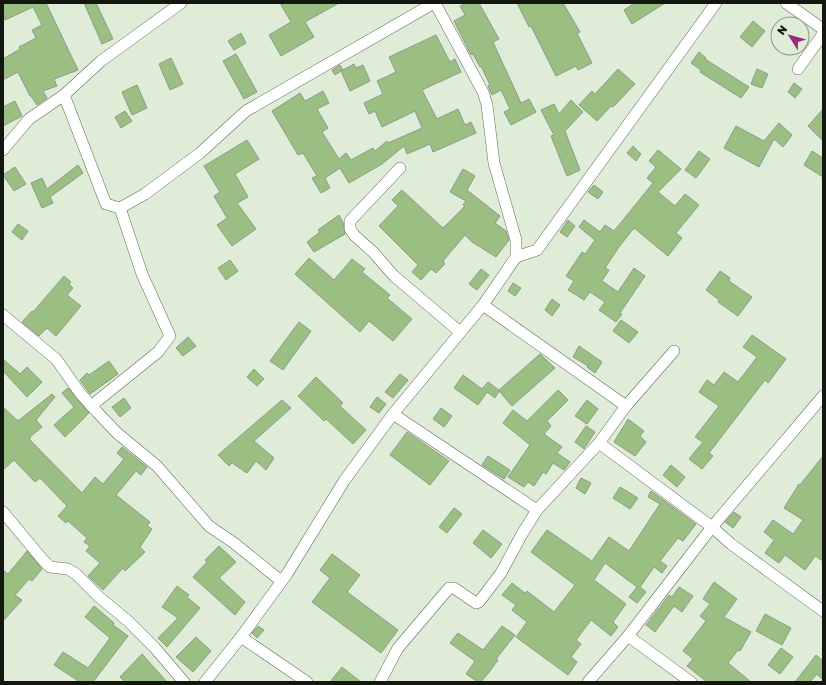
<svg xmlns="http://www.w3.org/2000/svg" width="826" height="685" font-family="'Golos Text',sans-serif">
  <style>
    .building { fill: #9bbf82; stroke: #8f9a88 }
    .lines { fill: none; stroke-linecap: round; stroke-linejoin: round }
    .street-casing { stroke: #606a59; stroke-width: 12 }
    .street { stroke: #fff; stroke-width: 11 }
  </style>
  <rect width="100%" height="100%" fill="#dfecd8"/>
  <!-- building -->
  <g class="building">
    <polygon points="3,3 46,3 78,70 54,79 57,86 43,91 47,98 37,105 31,96 30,96 18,72 3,80 3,59 20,49 19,47 36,38 32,30 42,25 33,7 5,20 3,15"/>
    <polygon points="84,3 96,3 113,39 102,44"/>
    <polygon points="280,3 339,3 305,22 314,37 281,56 269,35 291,22"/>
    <polygon points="466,3 479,3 499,39 493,42 521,103 529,99 536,112 511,125 504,112 510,109 501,90 492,95 488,86 490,85 481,66 480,67 473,54 471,55 454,21 465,15 460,6"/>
    <polygon points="517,3 563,3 580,32 577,33 592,63 578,70 576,66 556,76 531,26 529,27"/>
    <polygon points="635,3 665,3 632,24 624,10"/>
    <polygon points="753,21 765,31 752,47 740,37"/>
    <polygon points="241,33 246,43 234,50 228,41"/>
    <polygon points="436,35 450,62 455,59 461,72 422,90 437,119 458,109 465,125 471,122 476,133 433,152 430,144 407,154 404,146 382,164 349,183 340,168 325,178 330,188 321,193 312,178 317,176 303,153 298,155 272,111 300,93 305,101 323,91 329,103 317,109 328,128 322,132 339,159 346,153 351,160 373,148 375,151 387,141 388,143 422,128 415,111 382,127 375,111 369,114 364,103 383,94 377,81 396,72 389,57"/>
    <polygon points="699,52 706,58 705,59 749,87 741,98 700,72 701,70 691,63"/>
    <polygon points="236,54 257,92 244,99 223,61"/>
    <polygon points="171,58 183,84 170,90 159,64"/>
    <polygon points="354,64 356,68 363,65 370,81 350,91 341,71 335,75 332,70 340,65 343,70 341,71"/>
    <polygon points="618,69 635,84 613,107 611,106 597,121 579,105 592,91 595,94"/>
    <polygon points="757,69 768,74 762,88 751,84"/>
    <polygon points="794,83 802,89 795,98 788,92"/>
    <polygon points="137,85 147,108 132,115 122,92"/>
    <polygon points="571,100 583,112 565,131 580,170 567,176 551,136 554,135 541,110 554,104 559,114"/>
    <polygon points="15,101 22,116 3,126 3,107"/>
    <polygon points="823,109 823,141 808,126"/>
    <polygon points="125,111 132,121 121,128 115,117"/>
    <polygon points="779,123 792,135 783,147 774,139 759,167 724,148 736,126 764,141"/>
    <polygon points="247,140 259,159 235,174 248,197 237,203 256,229 232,246 217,225 227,218 214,196 220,192 204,166"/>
    <polygon points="633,146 641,154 636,161 627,153"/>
    <polygon points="658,150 681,169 658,192 675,206 685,194 699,205 676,233 682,238 668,256 634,228 619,247 605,268 609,270 602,281 618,292 634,268 645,276 620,313 622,314 616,322 599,310 605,302 590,292 584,300 568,290 574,281 566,276 582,252 585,254 595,240 579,227 584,220 600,232 605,225 614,231 653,183 647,178 656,167 649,161"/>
    <polygon points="699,151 710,159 696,178 685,170"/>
    <polygon points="812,151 823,158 823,177 804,165"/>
    <polygon points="78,165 83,173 50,197 53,203 42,208 31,183 42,178 47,189"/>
    <polygon points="15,167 26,184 14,191 3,175"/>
    <polygon points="463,169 475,176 467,190 500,216 495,223 506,231 509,240 496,257 472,242 465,235 443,261 445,264 436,273 431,269 421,280 412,272 418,265 379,226 398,206 392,200 402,190 443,228 465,206 463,205 466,201 450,192"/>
    <polygon points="594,185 603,192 598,199 588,192"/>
    <polygon points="339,215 343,222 345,234 314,252 307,242 320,232 318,230"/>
    <polygon points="568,220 575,226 567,237 560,232"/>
    <polygon points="18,224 28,231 22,240 12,232"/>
    <polygon points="309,258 334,280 352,259 365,269 362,272 390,295 387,298 412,319 393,341 369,321 360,332 295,274"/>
    <polygon points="230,260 238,271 226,280 218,268"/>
    <polygon points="481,269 489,275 477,290 469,284"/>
    <polygon points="720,271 730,278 729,281 752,297 738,316 718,302 719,300 706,290"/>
    <polygon points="64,276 71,282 69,284 73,288 67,295 81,306 56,336 47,328 39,336 22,322 32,311 33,312"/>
    <polygon points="513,283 521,288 515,296 508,291"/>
    <polygon points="552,299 560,305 552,316 545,310"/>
    <polygon points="621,320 638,332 629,343 613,331"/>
    <polygon points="299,322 311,331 283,370 270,361"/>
    <polygon points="752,335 786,359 768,383 765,380 709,453 713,456 702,469 689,459 703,442 695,437 719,406 699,392 707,380 714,385 724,372 738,382 757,357 743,347"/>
    <polygon points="188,337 196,346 183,356 176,348"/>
    <polygon points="579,346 602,362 595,373 587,367 588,366 573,357"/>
    <polygon points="540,354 555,368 512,406 499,391 495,398 487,392 478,405 454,388 463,375 482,389 488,382 499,390"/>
    <polygon points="3,359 20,374 27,367 42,382 27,397 3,371"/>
    <polygon points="109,361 118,374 90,394 80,380 87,373 89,375"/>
    <polygon points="254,369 264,379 257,386 247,377"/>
    <polygon points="400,374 408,380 393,398 385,392"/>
    <polygon points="316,377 343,403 340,406 366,430 353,444 326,419 324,421 298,396"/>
    <polygon points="68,388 89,413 65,437 54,425 74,407 62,393"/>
    <polygon points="558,390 568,400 547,421 551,426 544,434 562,447 557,453 570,462 564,470 553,463 546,474 543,472 534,486 528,482 524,487 508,477 530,445 503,423 513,410 527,421"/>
    <polygon points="52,394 55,397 36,420 42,427 30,437 30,440 82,493 95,477 103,484 124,459 117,453 122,447 147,467 141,475 136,471 116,495 150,522 147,526 152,529 140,547 145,552 125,571 123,568 103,590 88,576 100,563 86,551 90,546 84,542 87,538 68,521 66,523 58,516 67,506 40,478 35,482 14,460 3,470 3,407 18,421"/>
    <polygon points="377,397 386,404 379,413 370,407"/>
    <polygon points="124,398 131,408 120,417 112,407"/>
    <polygon points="282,400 291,408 254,441 274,458 266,470 256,461 247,473 232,463 229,466 218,455"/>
    <polygon points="587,400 598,409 587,424 575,416"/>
    <polygon points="441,408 452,416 444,427 433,419"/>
    <polygon points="628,419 644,431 640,436 646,442 635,456 614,442"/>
    <polygon points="586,426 595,432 584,449 575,442"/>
    <polygon points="407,432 449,461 430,485 390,455"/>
    <polygon points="488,456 510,470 504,479 482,465"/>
    <polygon points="823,456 823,561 815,556 805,570 785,555 779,563 765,553 774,540 764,532 773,520 793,534 803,520 784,508 799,484 800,485"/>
    <polygon points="671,465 685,477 677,487 663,475"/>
    <polygon points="581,478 591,483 585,494 576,488"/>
    <polygon points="620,487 638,498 630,509 613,498"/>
    <polygon points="651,491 696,524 683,541 678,538 660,561 667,566 662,573 654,567 640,587 646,592 637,603 629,597 637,587 605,563 594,580 626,604 613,622 618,627 611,636 591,620 576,640 581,644 571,657 577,662 568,675 516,637 527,622 512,610 516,605 502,595 512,583 525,593 527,591 554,612 575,585 531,552 547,530 592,561 609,537 629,551 660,504 648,497"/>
    <polygon points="454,508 462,514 447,533 439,527"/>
    <polygon points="734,512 741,517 733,528 725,522"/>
    <polygon points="483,530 502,544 491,558 473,543"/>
    <polygon points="219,546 236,562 219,578 245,602 235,615 193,577 207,562 205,560"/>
    <polygon points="27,551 42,569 32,581 29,579 15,595 22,600 3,621 3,570 8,574"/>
    <polygon points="332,554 360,575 347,592 398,630 381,653 312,602 330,578 320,570"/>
    <polygon points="714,582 737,599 724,617 751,632 740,651 738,650 728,663 751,682 707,682 687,666 693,659 683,651 706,621 700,616 710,604 703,599"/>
    <polygon points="177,586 189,595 187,597 200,608 167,647 158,638 178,618 162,607"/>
    <polygon points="679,587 693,596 682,612 674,606 655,632 646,625 669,595 672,597"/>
    <polygon points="94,606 114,623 113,625 128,636 93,682 80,682 54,665 63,652 88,668 110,638 85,617"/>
    <polygon points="765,614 791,628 782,645 756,631"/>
    <polygon points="258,626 264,630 257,638 252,633"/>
    <polygon points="502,626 515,635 496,659 498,660 490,671 481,682 478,682 466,674 475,661 450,643 458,633 483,650"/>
    <polygon points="196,637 211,651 193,672 176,657"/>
    <polygon points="781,648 793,657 780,674 768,665"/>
    <polygon points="142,654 167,682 125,682 120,677"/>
    <polygon points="816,655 823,661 823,680 817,674 810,682 795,682"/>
    <polygon points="342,667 361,682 330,682"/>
  </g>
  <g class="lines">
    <!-- street casing -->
    <g class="street-casing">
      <g id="street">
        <polyline points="786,3 823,29"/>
        <polyline points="798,69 823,34"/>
        <polyline points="64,95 101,61 181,3"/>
        <polyline points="3,150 29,119 64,95 106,204 120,208 145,194 200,153 246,111 434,3"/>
        <polyline points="400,168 350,221 350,229 354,235 373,252 394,276 460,332"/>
        <polyline points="516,257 537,250 716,3"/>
        <polyline points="483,305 626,406"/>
        <polyline points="3,315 56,359 80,393 97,412 117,433 157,466 209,526 234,543 281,581"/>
        <polyline points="91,406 158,352 170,336 142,274 120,208"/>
        <polyline points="393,414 537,510"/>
        <polyline points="599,443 712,527 731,544 823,611"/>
        <polyline points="3,512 43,560 50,567 68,569 76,574 99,597 128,621 155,648 184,682"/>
        <polyline points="628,636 691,682"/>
        <polyline points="241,637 307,682"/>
        <polyline points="205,682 241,637 287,574 344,481 393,414 483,305 516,257 516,240 494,163 487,105 483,92 435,3"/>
        <polyline points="380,682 398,648 449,588 454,588 476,603 479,602 501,573 522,534 537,510 599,443 626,406 674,351"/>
        <polyline points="588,682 628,636 712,527 823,396"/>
      </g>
    </g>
    <!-- street -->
    <use href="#street" class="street"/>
  </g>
  <!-- border -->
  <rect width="826" height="685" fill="none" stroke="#131710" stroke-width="8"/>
  <!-- north arrow -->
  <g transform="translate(790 36) rotate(307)"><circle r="19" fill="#dfecd8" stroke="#8d9788"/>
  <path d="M0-3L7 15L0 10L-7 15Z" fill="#9f267c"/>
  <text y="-6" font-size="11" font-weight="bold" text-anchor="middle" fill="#131710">N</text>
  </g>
</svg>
